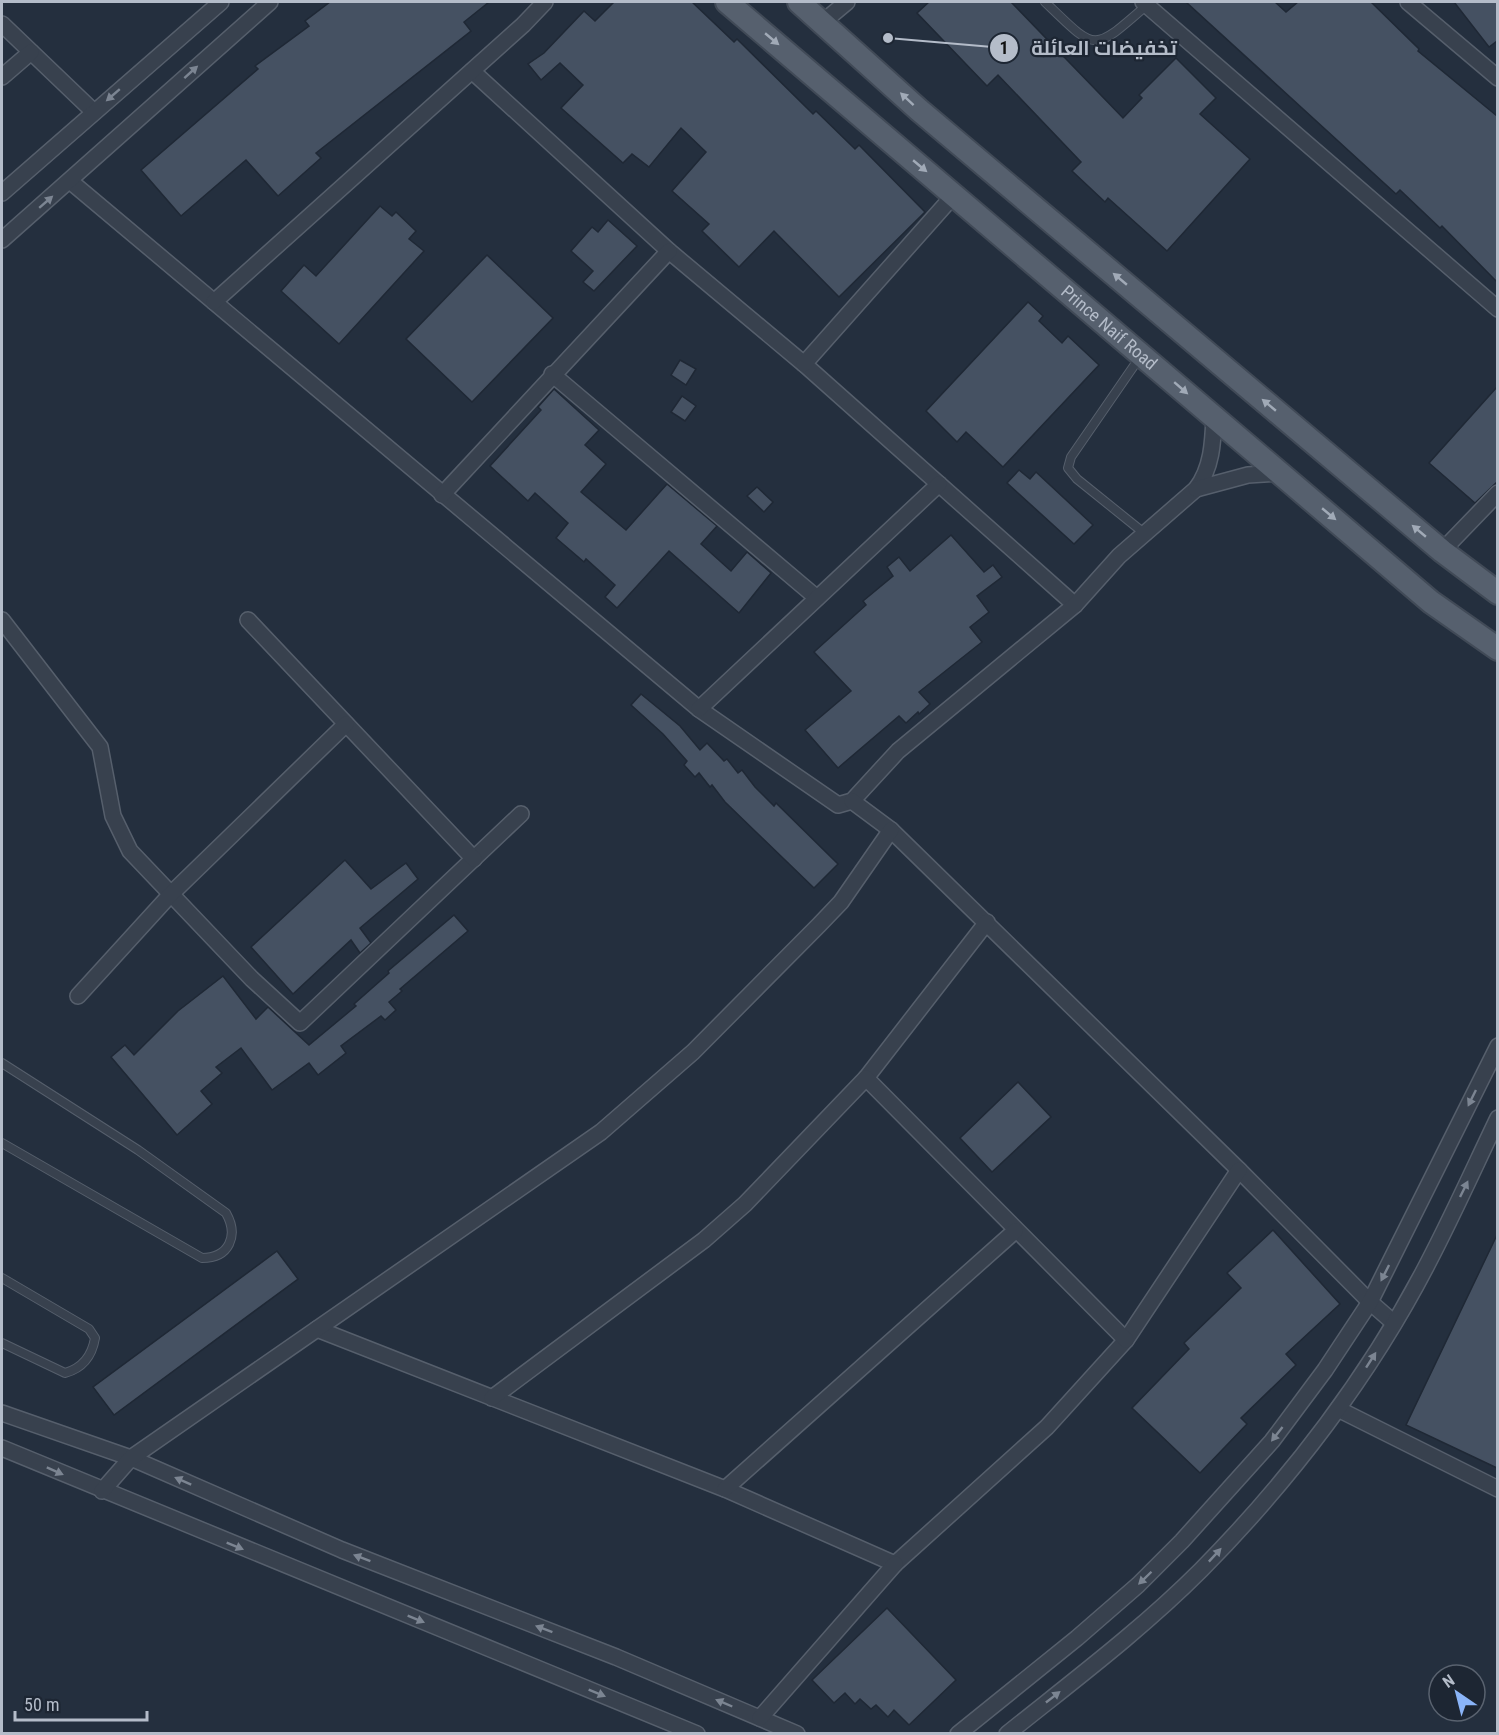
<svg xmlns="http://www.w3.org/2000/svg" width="1499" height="1735" font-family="'Roboto Condensed',Cairo,sans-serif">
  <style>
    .building { fill: #455162; stroke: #1f2835; stroke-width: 1.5 }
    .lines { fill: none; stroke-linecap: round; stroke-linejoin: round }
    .lane-casing { stroke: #565f6c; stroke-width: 10 }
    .street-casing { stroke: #565f6c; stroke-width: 18 }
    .primary-casing { stroke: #414a57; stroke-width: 26 }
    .lane { stroke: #38414e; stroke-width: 8 }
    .street { stroke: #38414e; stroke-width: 15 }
    .primary { stroke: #56606e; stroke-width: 22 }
    .oneway { fill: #a1aab7 }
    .oneway2 { fill: #7c8592 }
    .labels { text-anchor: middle; stroke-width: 4.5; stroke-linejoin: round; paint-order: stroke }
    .street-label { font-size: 18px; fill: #b4bcc9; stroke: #1d2633 }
    .leader { fill: none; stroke: #b4bcc9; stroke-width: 2 }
    .callout-dot { fill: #b4bcc9; stroke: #1d2633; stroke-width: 2 }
    .mark-label { font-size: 18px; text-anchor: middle; font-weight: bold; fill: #111 }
    .callout-label { font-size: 20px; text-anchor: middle; font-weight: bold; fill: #b4bcc9; stroke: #1d2633; stroke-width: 4.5; stroke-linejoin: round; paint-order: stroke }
  </style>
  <rect width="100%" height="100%" fill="#242f3e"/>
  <!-- building -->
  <g class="building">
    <polygon points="330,2 489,2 464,22 471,31 316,153 321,158 278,196 246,160 181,216 141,170 258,69 255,66 309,26 305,21"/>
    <polygon points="614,2 692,2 734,42 737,39 813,114 816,111 855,149 859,145 925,212 839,297 774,231 739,267 702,231 709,224 672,191 706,152 681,128 649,167 632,154 623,163 561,108 583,85 560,63 541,80 528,64 544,53 584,11 595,21"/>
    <polygon points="929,2 1011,2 1123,118 1142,98 1139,95 1176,58 1216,98 1200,114 1250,159 1167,251 1108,198 1105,202 1072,171 1081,162 998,75 987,86 917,13"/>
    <polygon points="1186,2 1275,2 1286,12 1298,2 1371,2 1419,49 1418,51 1497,116 1497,282 1442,226 1440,228 1400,190 1396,194"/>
    <polygon points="1454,2 1497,2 1497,41 1489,47"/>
    <polygon points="380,206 392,216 396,212 416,231 409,239 424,251 339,344 281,291 304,265 316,276"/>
    <polygon points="608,220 637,246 594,291 583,282 593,271 571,251 592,227 598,232"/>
    <polygon points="487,255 553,318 472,402 406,339"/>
    <polygon points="1028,302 1043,316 1039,321 1062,343 1068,336 1099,365 1003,467 966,432 957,442 926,411"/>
    <polygon points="680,360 696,369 686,385 671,375"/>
    <polygon points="1497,387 1497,482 1475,503 1429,463"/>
    <polygon points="554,389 599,430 585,445 606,464 581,492 626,530 667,484 717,526 701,544 731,571 747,552 771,573 739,613 669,551 617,608 605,597 615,585 586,559 584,562 556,538 568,523 535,493 528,501 490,466 541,410 538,407"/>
    <polygon points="682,396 696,406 685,421 671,412"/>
    <polygon points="1019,470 1030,479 1036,472 1093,525 1074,544 1007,483"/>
    <polygon points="757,487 773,502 764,512 747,496"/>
    <polygon points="951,535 984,572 993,565 1002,577 977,596 989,612 970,627 982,642 919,692 930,704 919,714 918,712 906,723 899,716 838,768 805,730 851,691 814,652 866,605 863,601 893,576 887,567 899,557 910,571"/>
    <polygon points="641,694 680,726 700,750 707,743 724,761 727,759 738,773 742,770 755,787 774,806 776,803 838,864 814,888 725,802 712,785 710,787 699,773 695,777 684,765 687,761 663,734 631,705"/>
    <polygon points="345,860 371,889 406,863 418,879 360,928 371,943 360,953 351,940 293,994 251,947"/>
    <polygon points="454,915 468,931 400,989 402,991 389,1002 396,1010 385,1020 381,1016 341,1046 346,1053 318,1075 309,1063 272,1090 241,1048 216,1067 222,1073 201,1091 212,1104 177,1135 111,1057 125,1045 134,1055 178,1011 223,976 256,1019 268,1007 309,1045 356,1006 354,1004 389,973 388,971"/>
    <polygon points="1018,1082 1051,1117 992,1172 960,1138"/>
    <polygon points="1273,1230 1340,1304 1286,1354 1296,1365 1241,1418 1247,1424 1200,1473 1132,1408 1189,1349 1184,1343 1241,1288 1227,1273"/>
    <polygon points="1497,1235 1497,1468 1406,1425"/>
    <polygon points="277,1251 298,1279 114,1415 93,1387"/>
    <polygon points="887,1608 956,1680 909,1725 894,1710 888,1717 876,1705 871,1709 860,1699 855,1704 845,1693 834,1703 812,1680"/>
  </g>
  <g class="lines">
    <!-- lane casing -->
    <g class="lane-casing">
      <g id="lane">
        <path d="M1045,2C1097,52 1092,53 1147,5"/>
        <polyline points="1140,357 1071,457 1068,468 1077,479 1144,533"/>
        <path d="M2,1063L138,1150L226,1213C239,1236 229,1258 202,1258L2,1143"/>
        <path d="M2,1278L89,1329L95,1338C92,1356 83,1368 65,1373L2,1343"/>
      </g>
    </g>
    <!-- street casing -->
    <g class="street-casing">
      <g id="street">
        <polyline points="1143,2 1498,309"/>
        <polyline points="1408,2 1498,78"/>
        <polyline points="823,22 847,2"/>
        <polyline points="2,24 94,112"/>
        <polyline points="472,71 669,251 804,364 1075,605"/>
        <polyline points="2,77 31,52"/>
        <path d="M70,181L699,709L838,805L852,801L898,751L1075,605L1119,556L1196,489C1212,468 1213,442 1214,417"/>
        <polyline points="2,193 221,2"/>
        <polyline points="2,240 270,2"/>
        <polyline points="214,302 523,25 545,2"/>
        <polyline points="804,364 954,195"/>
        <polyline points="552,374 817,598"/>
        <polyline points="1196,489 1248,475 1280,473"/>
        <polyline points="442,495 669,251"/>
        <polyline points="1442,551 1498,493"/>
        <polyline points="2,620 100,747 113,816 130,851 252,979 300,1023 521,814"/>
        <polyline points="248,620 474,859"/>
        <polyline points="699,709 939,484"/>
        <polyline points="852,801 891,830 1239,1170 1370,1302 1394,1323"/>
        <polyline points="78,996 171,894 346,724"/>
        <polyline points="866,1078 987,922"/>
        <polyline points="317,1329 725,1489 895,1564 1047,1427 1126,1340 1239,1170"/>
        <polyline points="492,1398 704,1240 745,1204 866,1078 1126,1340"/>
        <polyline points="1338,1409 1498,1489"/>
        <polyline points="2,1413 131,1458 342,1550 616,1657 797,1734"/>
        <polyline points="2,1448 697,1734"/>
        <polyline points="725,1489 1015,1231"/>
        <polyline points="102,1491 131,1458 601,1132 693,1052 819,925 841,902 891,830"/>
        <polyline points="760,1718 895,1564"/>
        <polyline points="958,1734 1077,1638 1138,1585 1182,1541 1272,1441 1325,1370 1370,1302 1498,1046"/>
        <path d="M1007,1734C1073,1681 1141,1630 1201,1570C1290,1480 1371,1374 1429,1261C1453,1215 1475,1166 1498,1118"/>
      </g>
    </g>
    <!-- primary casing -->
    <g class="primary-casing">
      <g id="primary">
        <path id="s1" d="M727,2L1431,602L1498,649"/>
        <polyline points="799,2 919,110 1442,551 1498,593"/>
      </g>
    </g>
    <!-- lane -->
    <use href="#lane" class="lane"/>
    <!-- street -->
    <use href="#street" class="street"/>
    <!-- primary -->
    <use href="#primary" class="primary"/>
  </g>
  <!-- one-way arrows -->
  <defs><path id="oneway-solid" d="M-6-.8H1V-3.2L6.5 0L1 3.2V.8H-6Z" transform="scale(1.5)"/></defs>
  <g class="oneway">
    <use href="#oneway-solid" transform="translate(772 39) rotate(40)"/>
    <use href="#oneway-solid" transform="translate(907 99) rotate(-137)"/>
    <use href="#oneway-solid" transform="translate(920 166) rotate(40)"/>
    <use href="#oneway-solid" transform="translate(1120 279) rotate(-140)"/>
    <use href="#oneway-solid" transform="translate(1181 388) rotate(41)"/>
    <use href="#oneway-solid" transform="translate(1269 405) rotate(-140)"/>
    <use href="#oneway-solid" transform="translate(1329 514) rotate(40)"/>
    <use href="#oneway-solid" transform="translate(1419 531) rotate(-140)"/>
  </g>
  <g class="oneway2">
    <use href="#oneway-solid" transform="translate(191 72) rotate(-42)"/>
    <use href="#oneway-solid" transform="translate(113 95) rotate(139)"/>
    <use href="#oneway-solid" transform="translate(46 202) rotate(-41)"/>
    <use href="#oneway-solid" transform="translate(1472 1098) rotate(116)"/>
    <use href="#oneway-solid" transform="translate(1464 1189) rotate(-64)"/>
    <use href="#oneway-solid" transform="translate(1385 1273) rotate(117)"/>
    <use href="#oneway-solid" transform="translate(1371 1360) rotate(-57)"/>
    <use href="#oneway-solid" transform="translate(1277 1434) rotate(128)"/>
    <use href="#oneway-solid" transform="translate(55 1471) rotate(24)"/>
    <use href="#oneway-solid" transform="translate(183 1481) rotate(-156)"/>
    <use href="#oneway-solid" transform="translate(235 1546) rotate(22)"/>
    <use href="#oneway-solid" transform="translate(1215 1555) rotate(-47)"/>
    <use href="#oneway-solid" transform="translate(362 1558) rotate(-159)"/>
    <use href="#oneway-solid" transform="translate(1145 1578) rotate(136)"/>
    <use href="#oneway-solid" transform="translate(416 1619) rotate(22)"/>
    <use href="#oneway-solid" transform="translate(544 1629) rotate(-159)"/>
    <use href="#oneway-solid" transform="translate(597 1693) rotate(22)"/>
    <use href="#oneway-solid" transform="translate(1053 1697) rotate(-38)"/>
    <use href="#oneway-solid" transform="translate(724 1703) rotate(-157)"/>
  </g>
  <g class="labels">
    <!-- street labels -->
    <g class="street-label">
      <text dy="6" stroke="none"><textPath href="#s1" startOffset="502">Prince Naif Road</textPath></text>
    </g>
  </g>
  <!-- callouts -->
  <path class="leader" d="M888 38L1004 48"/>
  <g class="callout-dot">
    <circle cx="888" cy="38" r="6"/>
    <circle cx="1004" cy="48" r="15"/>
  </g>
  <g class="mark-label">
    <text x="1004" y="54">1</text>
  </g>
  <g class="callout-label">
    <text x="1104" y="55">تخفيضات العائلة</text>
  </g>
  <!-- border -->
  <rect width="1499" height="1735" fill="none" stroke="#b4bcc9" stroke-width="6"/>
  <!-- north arrow -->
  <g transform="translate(1457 1693) rotate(325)"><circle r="28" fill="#1d2633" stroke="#59626f" stroke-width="1.5"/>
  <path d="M0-4.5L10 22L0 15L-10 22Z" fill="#8ab4f8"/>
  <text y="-9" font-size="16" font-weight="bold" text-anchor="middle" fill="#b4bcc9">N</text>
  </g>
  <!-- scale -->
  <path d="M15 1711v9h132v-9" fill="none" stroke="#b4bcc9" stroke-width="3"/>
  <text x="24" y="1711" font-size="18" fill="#b4bcc9" stroke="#1d2633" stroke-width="4.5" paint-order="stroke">50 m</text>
</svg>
